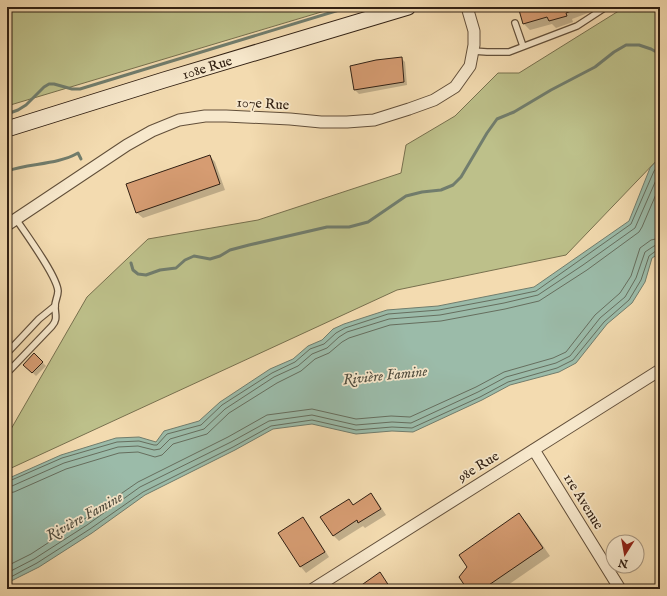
<svg xmlns="http://www.w3.org/2000/svg" width="667" height="596" font-family="'IM FELL English',serif">
  <style>
    .green { fill: #bdc08a; stroke: #77704e }
    .water { fill: #9bbba9; stroke: #717d6d }
    .shadow { fill: #0003 }
    .lines { fill: none; stroke-linecap: round; stroke-linejoin: round }
    .shore { stroke: #666e5e; stroke-width: 1 }
    .stream { stroke: #717d6d; stroke-width: 3 }
    .building { fill: #d69c72; stroke: #312013 }
    .lane-casing { stroke: #624f3a; stroke-width: 8 }
    .street-casing { stroke: #624f3a; stroke-width: 13 }
    .secondary-casing { stroke: #312013; stroke-width: 17 }
    .lane { stroke: #f7e8cc; stroke-width: 5.5 }
    .street { stroke: #f7e8cc; stroke-width: 11 }
    .secondary { stroke: #f7e8cc; stroke-width: 15 }
    .labels { text-anchor: middle; stroke-width: 3.5; stroke-linejoin: round; paint-order: stroke }
    .street-label { font-size: 14px; fill: #312013; stroke: #f7e8cc }
    .water-label { font-size: 15px; font-style: italic; fill: #514e40; stroke: #f7e8cc }
  </style>
  <rect width="100%" height="100%" fill="#f3dbb0"/>
  <filter id="stains"><feTurbulence type="fractalNoise" baseFrequency=".005" numOctaves="4"/><feColorMatrix values="0 0 0 0 .2 0 0 0 0 .09 0 0 0 0 .02 0 0 0 .5 -.17"/></filter>
  <radialGradient id="worn" r=".72"><stop offset=".6" stop-color="#630" stop-opacity="0"/><stop offset="1" stop-color="#630" stop-opacity=".3"/></radialGradient>
  <!-- green -->
  <g class="green">
    <polygon points="7,7 338,7 7,106"/>
    <polygon points="625,7 660,7 660,157 566,255 397,290 7,470 7,436 87,297 148,239 258,220 401,173 406,145 455,116 498,73 519,73"/>
  </g>
  <!-- water -->
  <polygon class="water" points="660,157 660,253 652,258 645,282 632,303 607,324 576,363 559,372 510,385 482,400 413,432 392,431 356,434 312,424 273,429 235,450 145,495 92,533 39,567 7,583 7,479 61,455 116,438 139,437 156,442 164,431 199,421 220,402 270,369 293,359 308,346 322,340 333,329 344,324 387,310 438,306 534,287 629,221 650,168"/>
  <!-- shadow -->
  <g class="shadow">
    <polygon points="533,7 604,7 572,19 573,22 556,28 552,24 530,30 524,24 520,11"/>
    <polygon points="401,58 405,62 407,85 359,94 355,90 351,67"/>
    <polygon points="210,156 215,162 225,190 143,218 137,213"/>
    <polygon points="34,354 46,366 36,376 24,364"/>
    <polygon points="371,495 377,501 386,515 365,528 363,526 339,541 333,535 349,500 354,506"/>
    <polygon points="519,515 527,523 550,556 502,589 469,589"/>
    <polygon points="303,519 308,524 329,557 306,573 301,567 279,533"/>
    <polygon points="380,574 392,589 362,589"/>
  </g>
  <g class="lines">
    <!-- shore -->
    <g class="shore">
      <polyline points="7,482 62,458 117,442 139,441 154,445 157,445 167,434 201,425 222,405 272,373 295,362 310,349 324,344 336,333 345,328 388,314 439,310 503,298 536,291 631,224 654,171 660,163"/>
      <polyline points="7,487 12,486 64,463 118,447 138,446 154,450 160,449 170,439 204,429 225,409 274,377 298,366 312,354 327,348 339,337 347,332 389,319 440,315 504,303 538,295 583,265 635,228 660,171"/>
      <polyline points="7,493 14,492 66,469 119,453 138,452 155,457 162,455 173,444 207,434 229,413 277,383 301,371 315,359 329,353 342,342 349,338 390,325 441,321 505,309 539,301 587,270 639,232 642,227 660,185"/>
      <polyline points="7,566 31,554 83,520 138,482 228,437 267,415 312,409 356,419 391,416 410,417 476,387 504,372 553,358 566,352 595,315 620,293 631,276 640,248 651,240 660,238"/>
      <polyline points="7,573 34,559 87,525 140,487 231,442 269,421 312,415 356,425 392,422 411,423 478,392 506,377 556,363 570,356 600,318 625,297 636,278 645,252 654,246 660,244"/>
      <polyline points="7,579 37,563 90,529 143,492 233,447 271,426 312,420 356,430 392,427 412,428 480,397 508,382 557,368 573,360 604,322 629,300 641,280 649,256 657,250 660,249"/>
    </g>
    <!-- stream -->
    <g class="stream">
      <polyline points="654,7 660,13"/>
      <polyline points="7,114 18,110 26,105 44,87 49,84 54,84 72,89 80,89 349,7"/>
      <path d="M7,171C30,163 57,165 78,153L81,159"/>
      <polyline points="131,263 133,270 138,274 146,275 160,270 176,268 185,260 194,256 210,259 220,256 230,250 249,245 327,227 349,227 368,222 406,196 422,192 441,190 453,185 461,177 487,133 497,119 514,112 551,90 595,67 614,52 626,45 639,45 651,49 660,54"/>
    </g>
  </g>
  <!-- building -->
  <g class="building">
    <polygon points="529,7 579,7 579,8 566,13 567,16 549,21 547,17 523,24 519,10"/>
    <polygon points="402,57 404,82 354,90 350,66 376,60"/>
    <polygon points="210,155 220,184 136,213 126,184"/>
    <polygon points="34,353 43,362 32,373 23,365"/>
    <polygon points="371,493 381,509 358,523 357,520 333,536 320,517 349,499 353,505"/>
    <polygon points="519,513 543,548 483,589 467,589 459,577 467,567 459,555"/>
    <polygon points="303,517 325,552 300,567 278,533"/>
    <polygon points="380,572 391,589 356,589"/>
  </g>
  <g class="lines">
    <!-- lane casing -->
    <g class="lane-casing">
      <g id="lane">
        <polyline points="515,23 523,46"/>
        <polyline points="473,51 487,52 509,52 577,26 606,7"/>
        <polyline points="7,353 39,319 55,306"/>
        <path d="M7,373L52,326C58,319 55,315 55,306C55,301 58,296 58,291C57,276 26,234 16,219"/>
      </g>
    </g>
    <!-- street casing -->
    <g class="street-casing">
      <g id="street">
        <polyline points="7,225 127,145 152,131 179,120 205,116 226,116 290,119 321,122 347,122 374,120 409,109 434,100 455,87 470,66 474,45 474,31 467,7"/>
        <polyline points="534,450 620,589"/>
        <polyline points="313,589 660,370"/>
      </g>
    </g>
    <!-- secondary casing -->
    <g class="secondary-casing">
      <polyline id="secondary" points="7,129 164,80 408,7"/>
    </g>
    <!-- lane -->
    <use href="#lane" class="lane"/>
    <!-- street -->
    <use href="#street" class="street"/>
    <!-- secondary -->
    <use href="#secondary" class="secondary"/>
  </g>
  <g class="labels">
    <!-- street labels -->
    <g class="street-label">
      <text transform="translate(207 67) rotate(-17)" y="5">108e Rue</text>
      <text transform="translate(263 103) rotate(3)" y="5">107e Rue</text>
      <text transform="translate(478 466) rotate(-32)" y="5">98e Rue</text>
      <text transform="translate(584 501) rotate(58)" y="5">11e Avenue</text>
    </g>
    <!-- water labels -->
    <g class="water-label">
      <text transform="translate(385 375) rotate(-6)" y="5">Rivière Famine</text>
      <text transform="translate(84 516) rotate(-29)" y="5">Rivière Famine</text>
    </g>
  </g>
  <!-- margin -->
  <rect width="667" height="596" fill="none" stroke="#f3dbb0" stroke-width="24"/>
  <rect x="8" y="8" width="651" height="580" fill="none" stroke="#312013" stroke-width="2"/>
  <rect x="12" y="12" width="643" height="572" fill="none" stroke="#312013"/>
  <!-- north arrow -->
  <g transform="translate(625 554) rotate(191)"><circle r="19" fill="#f7e8cc" stroke="#a89882"/>
  <path d="M0-3L7 15L0 10L-7 15Z" fill="#8f2418"/>
  <text y="-6" font-size="11" font-weight="bold" text-anchor="middle" fill="#312013">N</text>
  </g>
  <rect width="100%" height="100%" filter="url(#stains)"/>
  <rect width="100%" height="100%" fill="url(#worn)"/>
</svg>
